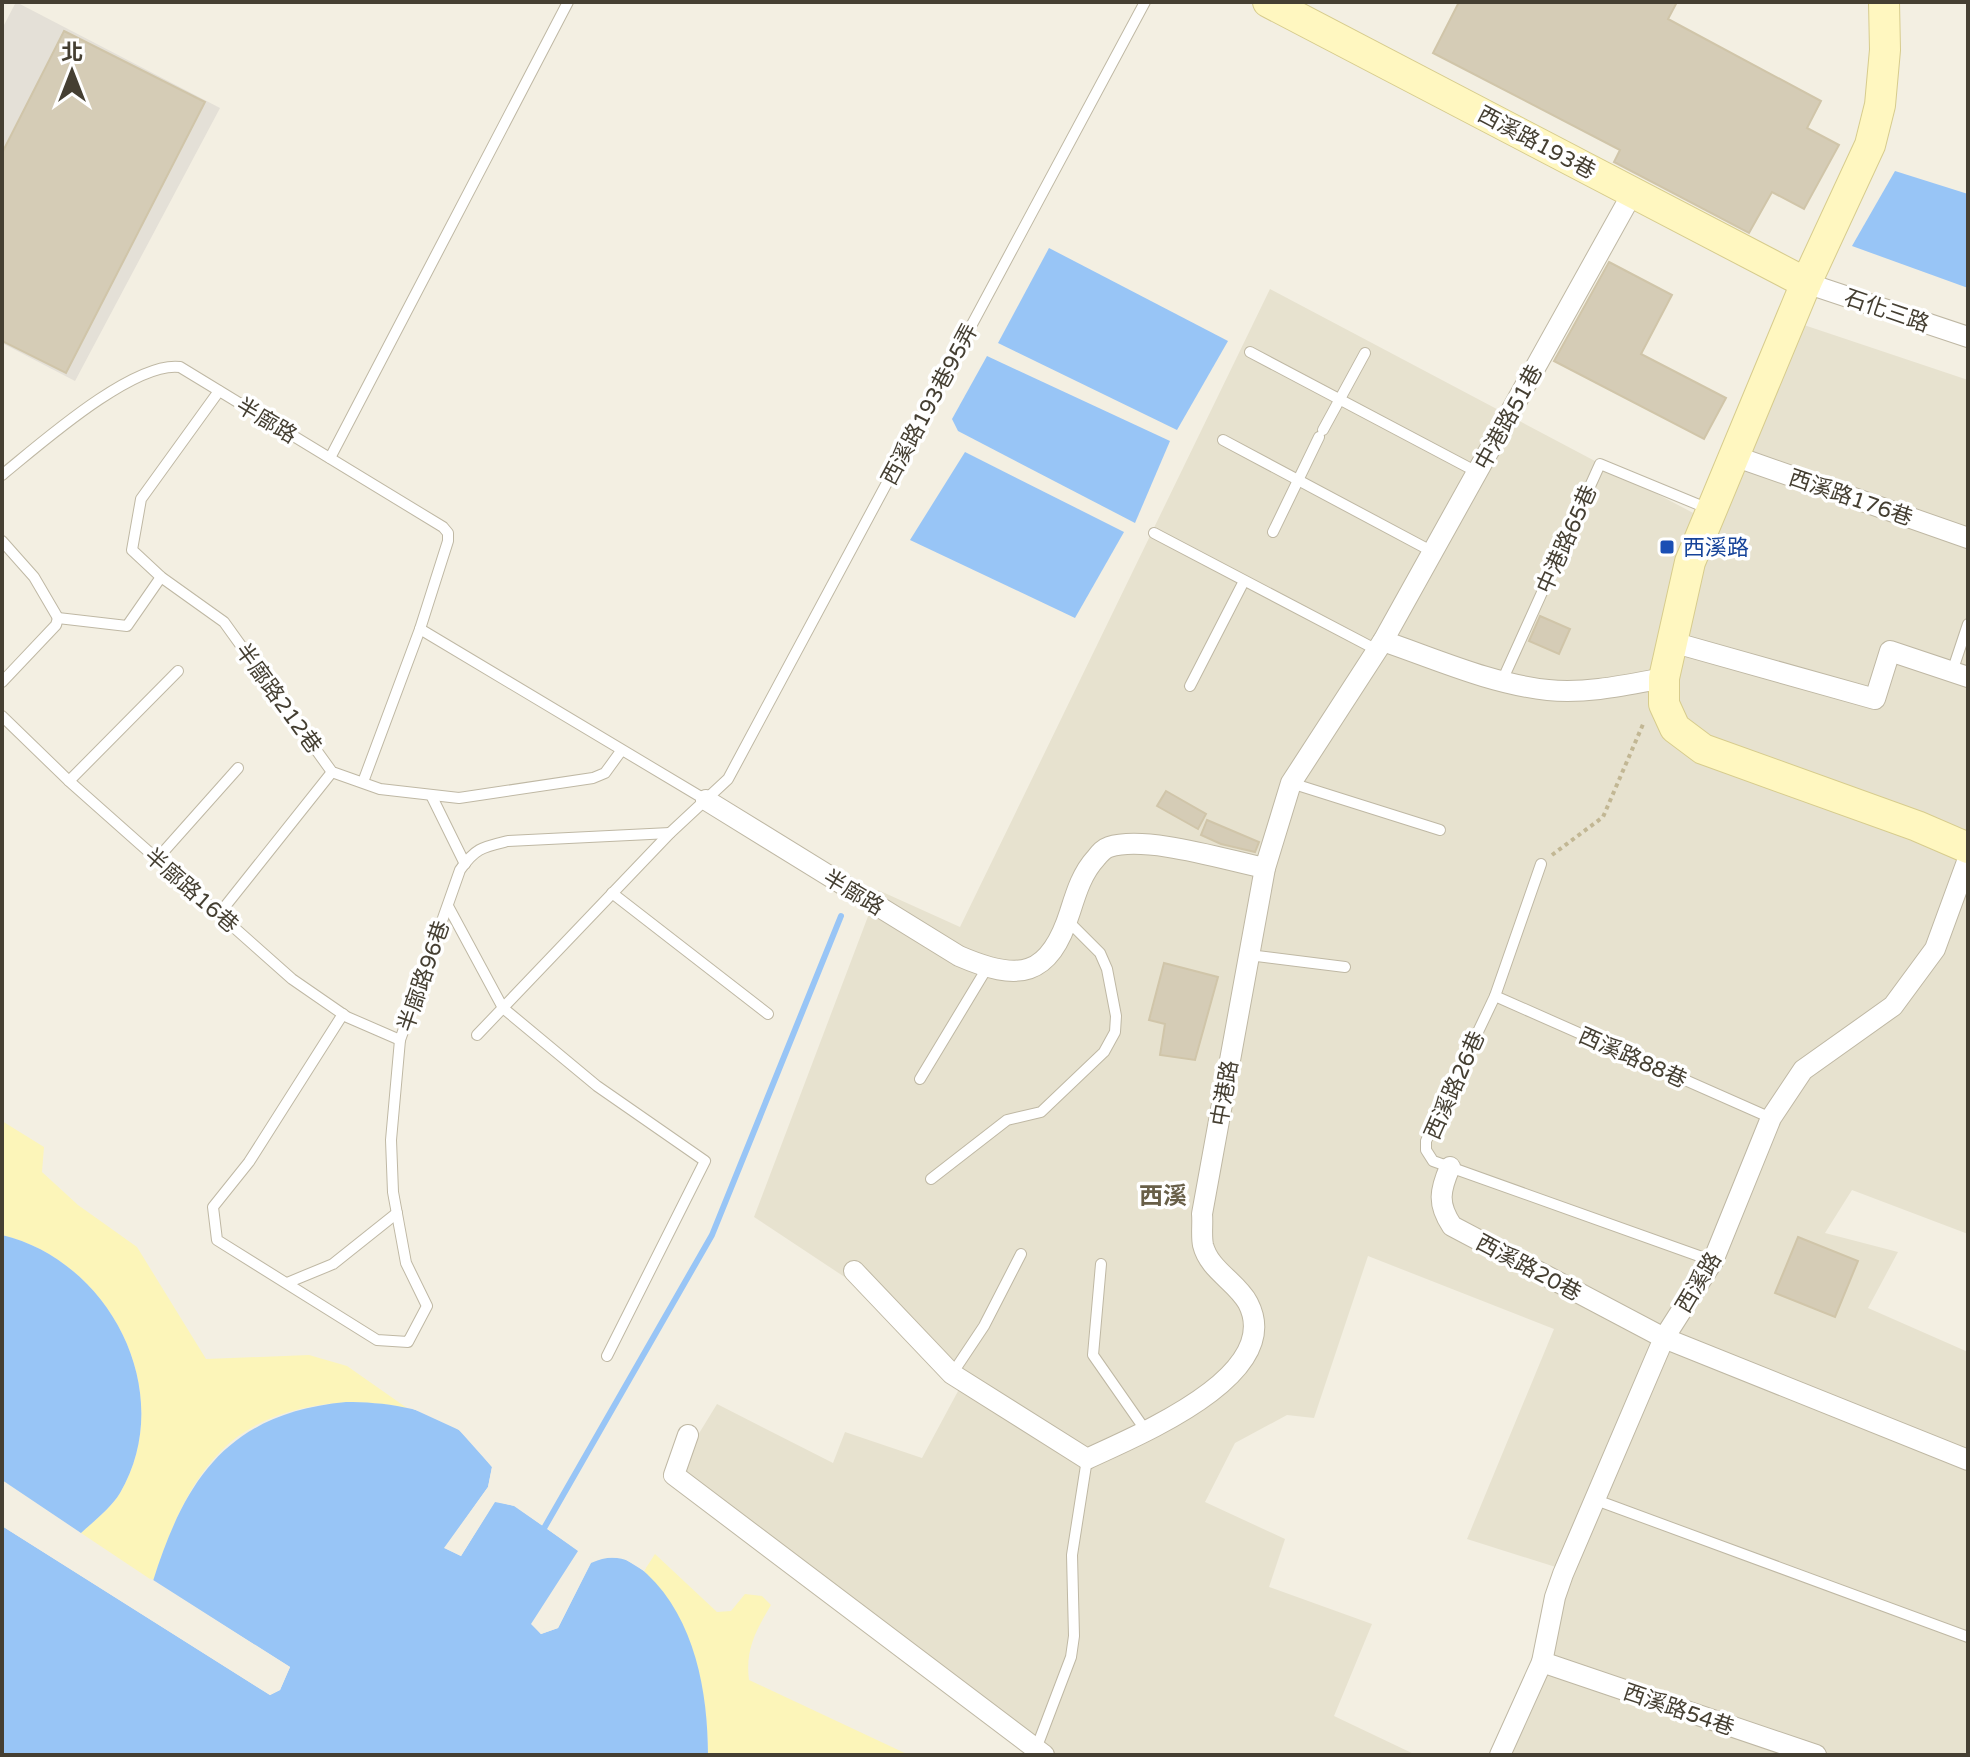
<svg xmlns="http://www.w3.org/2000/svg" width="1970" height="1757" font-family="'Varela Round','Noto Sans TC',sans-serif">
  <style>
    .residential { fill: #e7e2cf }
    .industrial { fill: #e4e0d7 }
    .sand { fill: #fcf5b9 }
    .water { fill: #98c5f6 }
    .pier { fill: #f3efe2 }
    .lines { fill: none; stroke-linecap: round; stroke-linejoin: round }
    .stream { stroke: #98c5f6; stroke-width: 6 }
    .building { fill: #d5ccb6; stroke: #d0c5a9; stroke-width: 2 }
    .lane-casing { stroke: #bfb8a4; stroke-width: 12 }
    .street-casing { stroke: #bfb8a4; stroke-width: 22 }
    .secondary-casing { stroke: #d7cc8d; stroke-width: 32 }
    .path { stroke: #c2b794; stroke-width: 4; stroke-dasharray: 4 4; stroke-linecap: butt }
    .lane { stroke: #fff; stroke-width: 10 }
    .street { stroke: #fff; stroke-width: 20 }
    .secondary { stroke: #fff7c0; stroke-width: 30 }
    .transit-dot { fill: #1a4fb4; stroke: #fff; stroke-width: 3 }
    .labels { text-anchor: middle; stroke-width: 7; stroke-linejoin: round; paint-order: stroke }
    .street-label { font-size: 22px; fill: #453f32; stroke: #fff }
    .transit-label { font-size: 22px; fill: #164399; stroke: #fff; text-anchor: start }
    .neighbourhood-label { font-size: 24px; font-weight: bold; fill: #685f48; stroke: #fff }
  </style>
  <rect width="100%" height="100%" fill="#f3efe2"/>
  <!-- residential -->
  <polygon class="residential" points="1270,289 1714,524 1801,324 1968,380 1968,1234 1852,1190 1825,1233 1898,1252 1868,1308 1968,1352 1968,1755 1506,1755 1562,1569 1467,1539 1554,1329 1368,1256 1314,1418 1287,1415 1235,1443 1205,1502 1285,1539 1269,1587 1372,1624 1334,1716 1416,1755 1039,1755 690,1496 679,1466 717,1404 833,1463 845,1432 922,1458 964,1380 905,1317 754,1217 878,890 960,927"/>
  <!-- industrial -->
  <polygon class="industrial" points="16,2 220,108 75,381 2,343 2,29"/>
  <!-- sand -->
  <g class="sand">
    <path d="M2,1121L44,1147L42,1172L78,1205L137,1247L206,1359L309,1355L347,1366L407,1408C347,1395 267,1404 221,1451C187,1485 168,1535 153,1581L81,1533C94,1521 111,1508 120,1493C178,1394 111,1261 2,1235Z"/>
    <path d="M655,1554L717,1612L731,1611L745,1594L762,1596L771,1605C756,1630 745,1650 749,1680L909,1755H708C708,1688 693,1619 644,1571Z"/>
  </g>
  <!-- water -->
  <g class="water">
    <polygon points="1895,171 1968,194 1968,288 1852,246"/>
    <polygon points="1049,248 1228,341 1177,430 998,343"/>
    <polygon points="987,356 1170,441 1135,523 958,431 952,419"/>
    <polygon points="965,452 1124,532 1075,618 910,540"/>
    <path d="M2,1235C111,1261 178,1394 120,1493C111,1508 94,1521 81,1533L2,1480Z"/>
    <path d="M346,1402C382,1402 429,1407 459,1430C471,1440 482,1455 492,1467L488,1487L445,1548L461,1556L495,1501L514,1506L579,1551L532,1624L541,1634L558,1628L591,1563C613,1553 630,1558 647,1574C695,1619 708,1692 708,1755H2V1526L270,1695L280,1690L290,1667L153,1581C186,1476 230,1413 346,1402Z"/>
  </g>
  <!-- pier -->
  <g class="pier">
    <polygon points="398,1402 427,1410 461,1427 496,1466 492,1489 450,1546 460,1551 495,1497 516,1502 582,1549 582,1553 536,1623 542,1629 555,1625 589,1559 606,1553 624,1554 646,1568 644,1571 623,1558 606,1557 591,1562 558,1628 541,1634 531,1624 578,1551 515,1506 495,1502 461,1556 444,1548 488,1487 492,1467 459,1430"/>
    <polygon points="2,1522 270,1690 277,1687 285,1669 151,1584 150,1578 290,1667 280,1690 270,1695 2,1526"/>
  </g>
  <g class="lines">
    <!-- stream -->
    <polyline class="stream" points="543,1530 712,1235 841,916"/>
  </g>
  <!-- building -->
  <g class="building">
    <polygon points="1459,2 1677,2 1668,19 1821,101 1807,128 1839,145 1804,209 1772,192 1749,233 1614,162 1620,150 1433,53"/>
    <polygon points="64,31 205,102 66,373 2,341 2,153"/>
    <polygon points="1609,262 1672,295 1641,354 1726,398 1704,439 1554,361"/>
    <polygon points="1540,616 1570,629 1559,654 1529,641"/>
    <polygon points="1166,791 1206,814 1198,829 1157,806"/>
    <polygon points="1207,820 1259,842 1255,852 1221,844 1201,835"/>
    <polygon points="1164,963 1218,977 1195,1060 1160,1055 1165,1024 1149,1020"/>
    <polygon points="1798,1237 1858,1261 1835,1317 1775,1293"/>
  </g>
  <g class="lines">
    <!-- lane casing -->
    <g class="lane-casing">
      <g id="lane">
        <polyline points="1250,352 1477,472"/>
        <polyline points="219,391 141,499 132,550 161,577 224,622 332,772 380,789 459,798 593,778 605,773 621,751"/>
        <polyline points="1323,430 1365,353"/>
        <polyline points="1223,440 1433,552"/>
        <polyline points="330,458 568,2"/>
        <path d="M2,475C39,445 133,361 180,367L443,527L448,533V541L420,629L363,782"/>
        <polyline points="1273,532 1319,437"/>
        <polyline points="1154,533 1377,650"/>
        <polyline points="2,541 34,577 58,618"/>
        <polyline points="58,618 127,626 161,577"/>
        <polyline points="420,629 706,800"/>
        <polyline points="1952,672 1968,624"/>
        <polyline points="1502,681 1600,464 1709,509"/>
        <polyline points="2,682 56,625 58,618"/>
        <polyline points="1190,686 1244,581"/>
        <polyline points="2,716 69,781 292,979 347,1017 400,1040"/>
        <polyline points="69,781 178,671"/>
        <polyline points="1291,783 1440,830"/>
        <polyline points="432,797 465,864"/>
        <polyline points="157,859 238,768"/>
        <polyline points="1541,864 1495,996 1426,1141 1426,1150 1433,1161 1713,1261"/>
        <polyline points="612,893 768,1014"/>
        <polyline points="448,906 503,1008 597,1086 705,1161 607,1356"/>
        <polyline points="219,914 332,772"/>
        <polyline points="1249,955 1345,967"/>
        <polyline points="1495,996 1771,1118"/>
        <path d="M343,1014L249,1162L213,1207L217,1240L377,1340L408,1342L427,1306L406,1263L393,1192L391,1140L400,1040L460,870C475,848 483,847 508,841L670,833"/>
        <polyline points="477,1035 670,833 728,779 1145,2"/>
        <polyline points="920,1079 987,968"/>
        <polyline points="931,1179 1007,1120 1041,1112 1104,1052 1115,1032 1116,1016 1107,969 1100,953 1067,920"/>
        <polyline points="1101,1264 1093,1355 1146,1431"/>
        <polyline points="287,1283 333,1264 397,1213"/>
        <polyline points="952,1374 984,1326 1021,1254"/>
        <polyline points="1596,1500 1968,1637"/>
        <polyline points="1036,1749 1071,1657 1074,1636 1072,1555 1087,1459"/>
      </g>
    </g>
    <!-- street casing -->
    <g class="street-casing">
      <g id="street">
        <polyline points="1806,283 1968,337"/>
        <polyline points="1734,456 1968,538"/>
        <path d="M1383,641C1436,659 1491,684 1548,690C1586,694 1626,685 1664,678"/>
        <polyline points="1672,642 1875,699 1890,651 1968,677"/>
        <path d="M706,800L959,956C1019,982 1049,978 1070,912C1076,893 1082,873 1096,858C1100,853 1103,849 1109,847C1146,835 1226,860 1265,868"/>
        <path d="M1450,1167C1440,1190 1437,1204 1452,1226L1664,1338L1968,1460"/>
        <path d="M854,1271L952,1374L1087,1459C1135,1436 1286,1376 1248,1303C1237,1282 1209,1270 1203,1245C1201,1235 1203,1223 1202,1214L1265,868L1291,783L1383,641L1633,192"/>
        <polyline points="688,1435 674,1475 1044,1755"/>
        <polyline points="1542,1662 1816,1755"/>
        <polyline points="1500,1755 1542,1662 1555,1597 1563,1574 1664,1338 1713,1261 1771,1118 1803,1070 1893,1006 1935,949 1968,859"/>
      </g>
    </g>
    <!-- secondary casing -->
    <g class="secondary-casing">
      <g id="secondary">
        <polyline points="1268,2 1806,283"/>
        <polyline points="1884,2 1885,50 1880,105 1870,145 1806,283 1690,562 1664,678 1664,704 1675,728 1703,749 1917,826 1968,848"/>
      </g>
    </g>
    <!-- path -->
    <polyline class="path" points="1552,855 1603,817 1644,722"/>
    <!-- lane -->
    <use href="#lane" class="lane"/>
    <!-- street -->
    <use href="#street" class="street"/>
    <!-- secondary -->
    <use href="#secondary" class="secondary"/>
  </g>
  <!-- markers -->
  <rect class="transit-dot" x="1659" y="539" width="16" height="16" rx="4"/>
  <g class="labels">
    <!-- street labels -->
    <g class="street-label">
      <text transform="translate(1537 142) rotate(28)" y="8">西溪路193巷</text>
      <text transform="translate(1887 310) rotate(19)" y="8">石化三路</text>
      <text transform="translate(929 404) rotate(-62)" y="8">西溪路193巷95弄</text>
      <text transform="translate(1508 417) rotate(-61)" y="8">中港路51巷</text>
      <text transform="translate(267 420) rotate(31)" y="8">半廍路</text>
      <text transform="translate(1851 497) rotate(19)" y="8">西溪路176巷</text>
      <text transform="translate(1566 539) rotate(-66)" y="8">中港路65巷</text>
      <text transform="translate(279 698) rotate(54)" y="8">半廍路212巷</text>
      <text transform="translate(192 890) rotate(41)" y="8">半廍路16巷</text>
      <text transform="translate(854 892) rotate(31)" y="8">半廍路</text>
      <text transform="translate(423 976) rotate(-71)" y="8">半廍路96巷</text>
      <text transform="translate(1633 1057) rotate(24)" y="8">西溪路88巷</text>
      <text transform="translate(1454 1085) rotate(-66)" y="8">西溪路26巷</text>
      <text transform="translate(1224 1093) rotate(-80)" y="8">中港路</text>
      <text transform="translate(1529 1267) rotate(28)" y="8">西溪路20巷</text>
      <text transform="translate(1698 1282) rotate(-59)" y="8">西溪路</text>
      <text transform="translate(1679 1709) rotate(19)" y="8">西溪路54巷</text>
    </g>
    <!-- transit labels -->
    <g class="transit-label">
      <text x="1683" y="555">西溪路</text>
    </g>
    <!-- neighbourhood labels -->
    <g class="neighbourhood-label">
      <text x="1163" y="1204">西溪</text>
    </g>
  </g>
  <!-- border -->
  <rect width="1970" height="1757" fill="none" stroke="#453f32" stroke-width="8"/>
  <!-- north arrow -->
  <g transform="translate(72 72)" stroke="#ffffff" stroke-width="6" paint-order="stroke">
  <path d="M0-6L14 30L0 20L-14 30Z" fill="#453f32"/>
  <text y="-12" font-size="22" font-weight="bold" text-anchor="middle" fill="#453f32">北</text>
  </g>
</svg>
